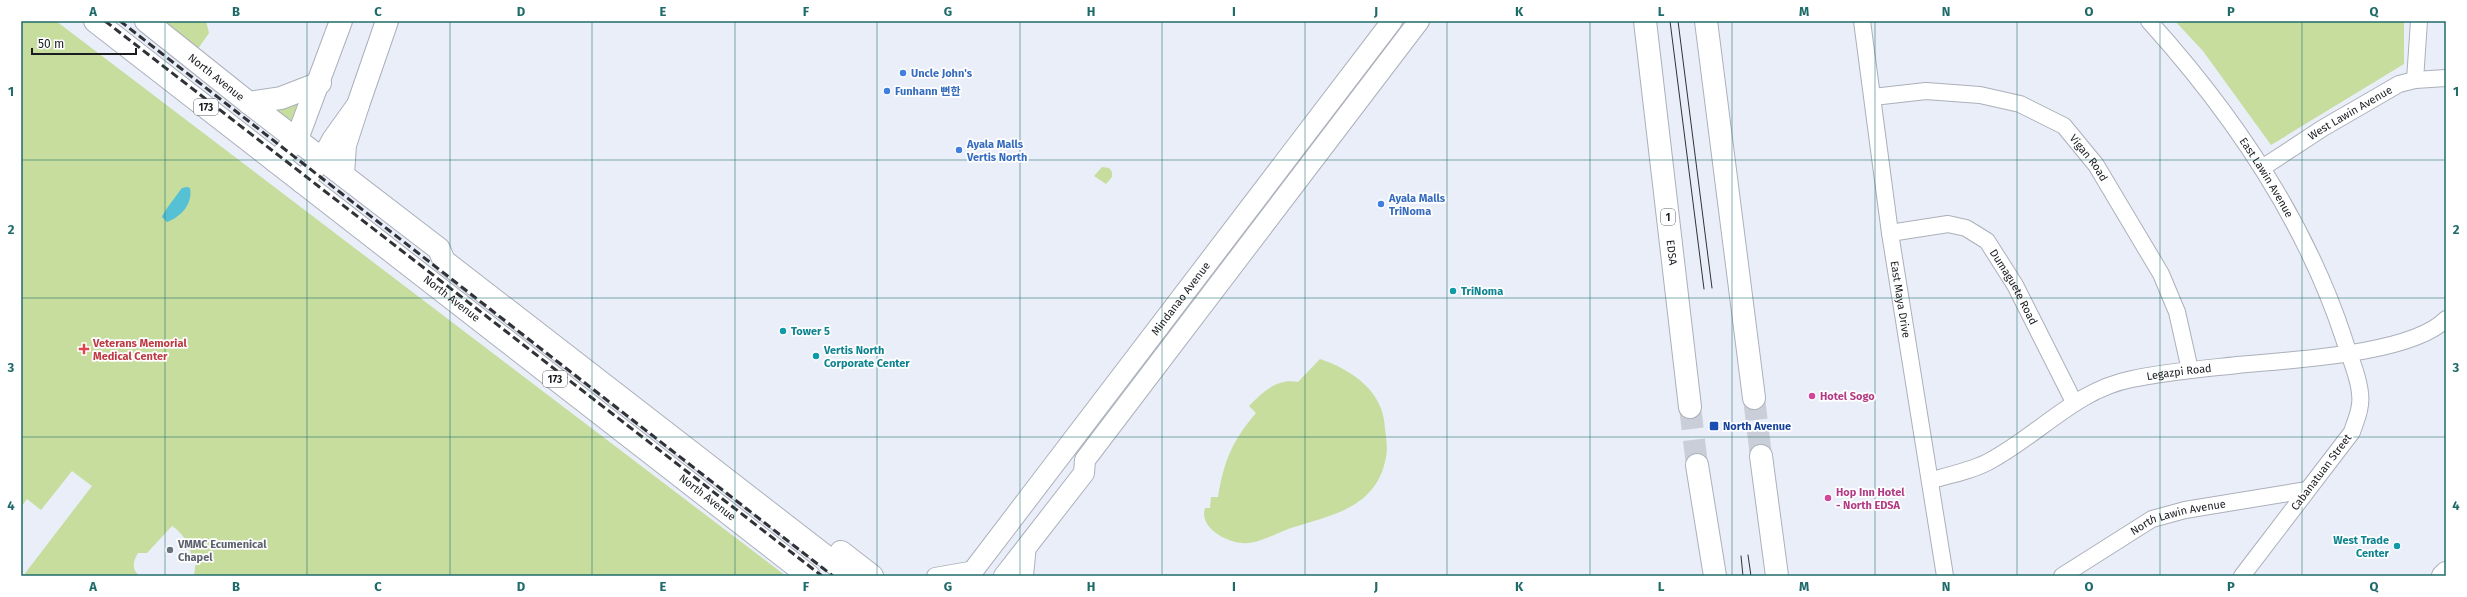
<svg xmlns="http://www.w3.org/2000/svg" width="2467" height="597" font-family="'Fira Sans','Noto Sans KR',sans-serif">
  <style>
    .green { fill: #c6dd9e }
    .water { fill: #56c1d4 }
    .lines { fill: none; stroke-linecap: round; stroke-linejoin: round }
    .trunk-tunnel { stroke: #caced8; stroke-width: 22; stroke-dasharray: 22 11; stroke-linecap: butt }
    .minor-casing { stroke: #abb0ba; stroke-width: 18 }
    .tertiary-casing { stroke: #abb0ba; stroke-width: 22 }
    .secondary-casing { stroke: #abb0ba; stroke-width: 24 }
    .primary-casing { stroke: #abb0ba; stroke-width: 24 }
    .trunk-casing { stroke: #abb0ba; stroke-width: 24 }
    .minor { stroke: #fff; stroke-width: 16 }
    .tertiary { stroke: #fff; stroke-width: 20 }
    .secondary { stroke: #fff; stroke-width: 22 }
    .primary { stroke: #fff; stroke-width: 22 }
    .trunk { stroke: #fff; stroke-width: 22 }
    .tram { stroke: #303237; stroke-width: 1 }
    .rail { stroke: #303237; stroke-width: 3; stroke-dasharray: 8 4; stroke-linecap: butt }
    .grid { fill: none; stroke: #1e6b6a; stroke-width: 1; stroke-opacity: 0.55 }
    .shop-dot { fill: #3f7fe0; stroke: #fff; stroke-width: 1.5 }
    .culture-dot { fill: #0f9aa8; stroke: #fff; stroke-width: 1.5 }
    .health-dot { fill: #e0444e; stroke: #fff; stroke-width: 1.5 }
    .hotel-dot { fill: #d1479c; stroke: #fff; stroke-width: 1.5 }
    .transit-dot { fill: #1a4fb4; stroke: #fff; stroke-width: 1.5 }
    .worship-dot { fill: #6b7280; stroke: #fff; stroke-width: 1.5 }
    .labels { text-anchor: middle; stroke-width: 3.5; stroke-linejoin: round; paint-order: stroke }
    .shield { fill: #fff; stroke: #5f6063; stroke-width: 1 }
    .shield-label { font-size: 10px; font-weight: bold; fill: #1a1c20 }
    .shop-label { font-size: 11px; font-weight: bold; fill: #366cbe; stroke: #fff; text-anchor: start }
    .street-label { font-size: 11px; fill: #1a1c20; stroke: #fff }
    .culture-label { font-size: 11px; font-weight: bold; fill: #0d838f; stroke: #fff; text-anchor: start }
    .health-label { font-size: 11px; font-weight: bold; fill: #be3a42; stroke: #fff; text-anchor: start }
    .hotel-label { font-size: 11px; font-weight: bold; fill: #b23c85; stroke: #fff; text-anchor: start }
    .transit-label { font-size: 11px; font-weight: bold; fill: #164399; stroke: #fff; text-anchor: start }
    .worship-label { font-size: 11px; font-weight: bold; fill: #5b616d; stroke: #fff; text-anchor: start }
    .neatline { fill: none; stroke: #1e6b6a; stroke-width: 1.5 }
    .grid-label { font-size: 13px; text-anchor: middle; font-weight: bold; fill: #1e6b6a }
  </style>
  <rect width="100%" height="100%" fill="#e9eef9"/>
  <!-- green -->
  <g class="green">
    <path d="M21,21H56L786,576H194L196,559L192,558C190,545 183,533 172,526L147,553H138C133,561 131,570 140,576H23L92,486L72,471L41,510L27,499L21,507Z"/>
    <polygon points="154,21 206,21 209,33 195,53"/>
    <polygon points="2175,21 2404,21 2404,64 2271,145 2203,51"/>
    <polygon points="298,102 291,121 271,107"/>
    <polygon points="1102,167 1109,168 1112,172 1112,177 1106,184 1094,176"/>
    <path d="M1320,359C1352,370 1384,391 1385,429C1386,438 1388,448 1386,457C1377,508 1332,515 1291,528C1280,532 1258,543 1248,543C1231,545 1198,529 1205,508H1210L1211,497H1218C1224,461 1232,441 1256,413L1249,406C1263,392 1277,378 1298,382Z"/>
  </g>
  <!-- water -->
  <path class="water" d="M187,187L190,188C193,204 181,217 167,222L162,217C163,213 179,192 182,188Z"/>
  <g class="lines">
    <!-- trunk-tunnel -->
    <g class="trunk-tunnel">
      <polyline points="1754,398 1761,456"/>
      <polyline points="1690,407 1697,465"/>
    </g>
    <!-- minor casing -->
    <g class="minor-casing">
      <g id="minor">
        <path id="s1" d="M1862,21L1890,233L1945,576"/>
        <path id="s2" d="M2149,21C2232,113 2305,220 2344,339C2349,356 2359,376 2360,394C2362,407 2356,420 2352,432L2242,576"/>
        <polyline points="2415,80 2419,21"/>
        <path id="s3" d="M1873,97L1926,91L1980,95L2020,104L2064,126L2096,165L2161,274L2177,312L2190,370"/>
        <path id="s4" d="M2262,168L2323,128L2399,84L2415,80L2446,78"/>
        <path id="s5" d="M1890,233L1948,224L1966,228L1987,241L2015,285L2074,402"/>
        <path id="s6" d="M1931,480C1951,475 1970,471 1988,462C2038,436 2075,390 2132,379C2166,372 2201,369 2237,365C2287,360 2411,355 2446,319"/>
        <polyline points="935,576 975,569"/>
        <polyline points="1025,576 1028,545"/>
        <path id="s7" d="M2062,576L2152,519L2185,510L2307,490"/>
      </g>
    </g>
    <!-- tertiary casing -->
    <g class="tertiary-casing">
      <g id="tertiary">
        <path id="s8" d="M969,576L1392,21"/>
        <polyline points="1004,576 1084,473 1085,460 1419,21"/>
      </g>
    </g>
    <!-- secondary casing -->
    <g class="secondary-casing">
      <g id="secondary">
        <polyline points="276,162 297,139 341,21"/>
        <polyline points="302,182 323,158 333,140 358,105 387,21"/>
      </g>
    </g>
    <!-- primary casing -->
    <g class="primary-casing">
      <g id="primary">
        <path id="s9" d="M95,21L809,576"/>
        <path id="s10" d="M146,21L249,103L439,249L444,261L851,576"/>
        <polyline points="249,103 281,98 320,83"/>
        <polyline points="343,174 345,145 358,105"/>
        <polyline points="841,552 872,576"/>
        <polyline points="2443,576 2446,573"/>
      </g>
    </g>
    <!-- trunk casing -->
    <g class="trunk-casing">
      <g id="trunk">
        <path id="s11" d="M1645,21L1690,407"/>
        <polyline points="1706,21 1754,398"/>
        <polyline points="1761,456 1777,576"/>
        <polyline points="1697,465 1715,576"/>
      </g>
    </g>
    <!-- minor -->
    <use href="#minor" class="minor"/>
    <!-- tertiary -->
    <use href="#tertiary" class="tertiary"/>
    <!-- secondary -->
    <use href="#secondary" class="secondary"/>
    <!-- primary -->
    <use href="#primary" class="primary"/>
    <!-- trunk -->
    <use href="#trunk" class="trunk"/>
    <!-- tram -->
    <g class="tram">
      <polyline points="1670,21 1704,289"/>
      <polyline points="1678,21 1712,288"/>
      <polyline points="1748,555 1751,576"/>
      <polyline points="1741,556 1743,576"/>
    </g>
    <!-- rail -->
    <g class="rail">
      <polyline points="105,21 822,576"/>
      <polyline points="120,21 833,576"/>
    </g>
  </g>
  <!-- grid -->
  <path class="grid" d="M165,21V576M307,21V576M450,21V576M592,21V576M735,21V576M877,21V576M1020,21V576M1162,21V576M1305,21V576M1447,21V576M1590,21V576M1732,21V576M1875,21V576M2017,21V576M2160,21V576M2302,21V576M21,160H2446M21,298H2446M21,437H2446"/>
  <!-- markers -->
  <g class="shop-dot">
    <circle cx="903" cy="73" r="4"/>
    <circle cx="887" cy="91" r="4"/>
    <circle cx="959" cy="150" r="4"/>
    <circle cx="1381" cy="204" r="4"/>
  </g>
  <g class="culture-dot">
    <circle cx="1453" cy="291" r="4"/>
    <circle cx="783" cy="331" r="4"/>
    <circle cx="816" cy="356" r="4"/>
    <circle cx="2397" cy="546" r="4"/>
  </g>
  <path class="health-dot" d="M82 343h4v4h4v4h-4v4h-4v-4h-4v-4h4z"/>
  <g class="hotel-dot">
    <circle cx="1812" cy="396" r="4"/>
    <circle cx="1828" cy="498" r="4"/>
  </g>
  <rect class="transit-dot" x="1709" y="421" width="10" height="10" rx="2"/>
  <circle class="worship-dot" cx="170" cy="550" r="4"/>
  <g class="labels">
    <!-- shield labels -->
    <g class="shield">
      <rect x="194" y="99" width="24" height="16" rx="3"/>
      <rect x="1661" y="209" width="14" height="16" rx="3"/>
      <rect x="543" y="371" width="24" height="16" rx="3"/>
    </g>
    <g class="shield-label">
      <text x="206" y="111">173</text>
      <text x="1668" y="221">1</text>
      <text x="555" y="383">173</text>
    </g>
    <!-- shop labels -->
    <g class="shop-label">
      <text x="911" y="77">Uncle John's</text>
      <text x="895" y="95">Funhann 뻔한</text>
      <text x="967" y="148">Ayala Malls<tspan x="967" dy="13">Vertis North</tspan></text>
      <text x="1389" y="202">Ayala Malls<tspan x="1389" dy="13">TriNoma</tspan></text>
    </g>
    <!-- street labels -->
    <g class="street-label">
      <text dy="4" stroke="none"><textPath href="#s10" startOffset="90">North Avenue</textPath></text>
      <text dy="4" stroke="none"><textPath href="#s4" startOffset="104">West Lawin Avenue</textPath></text>
      <text dy="4" stroke="none"><textPath href="#s3" startOffset="238">Vigan Road</textPath></text>
      <text dy="4" stroke="none"><textPath href="#s2" startOffset="196">East Lawin Avenue</textPath></text>
      <text dy="4" stroke="none"><textPath href="#s11" startOffset="233">EDSA</textPath></text>
      <text dy="4" stroke="none"><textPath href="#s5" startOffset="155">Dumaguete Road</textPath></text>
      <text dy="4" stroke="none"><textPath href="#s9" startOffset="452">North Avenue</textPath></text>
      <text dy="4" stroke="none"><textPath href="#s8" startOffset="349">Mindanao Avenue</textPath></text>
      <text dy="4" stroke="none"><textPath href="#s1" startOffset="281">East Maya Drive</textPath></text>
      <text dy="4" stroke="none"><textPath href="#s6" startOffset="275">Legazpi Road</textPath></text>
      <text transform="translate(2321 472) rotate(-53)" y="4">Cabanatuan Street</text>
      <text dy="4" stroke="none"><textPath href="#s9" startOffset="776">North Avenue</textPath></text>
      <text dy="4" stroke="none"><textPath href="#s7" startOffset="132">North Lawin Avenue</textPath></text>
    </g>
    <!-- culture labels -->
    <g class="culture-label">
      <text x="1461" y="295">TriNoma</text>
      <text x="791" y="335">Tower 5</text>
      <text x="824" y="354">Vertis North<tspan x="824" dy="13">Corporate Center</tspan></text>
      <text x="2389" y="544" text-anchor="end">West Trade<tspan x="2389" dy="13">Center</tspan></text>
    </g>
    <!-- health labels -->
    <g class="health-label">
      <text x="93" y="347">Veterans Memorial<tspan x="93" dy="13">Medical Center</tspan></text>
    </g>
    <!-- hotel labels -->
    <g class="hotel-label">
      <text x="1820" y="400">Hotel Sogo</text>
      <text x="1836" y="496">Hop Inn Hotel<tspan x="1836" dy="13">- North EDSA</tspan></text>
    </g>
    <!-- transit labels -->
    <g class="transit-label">
      <text x="1723" y="430">North Avenue</text>
    </g>
    <!-- worship labels -->
    <g class="worship-label">
      <text x="178" y="548">VMMC Ecumenical<tspan x="178" dy="13">Chapel</tspan></text>
    </g>
  </g>
  <!-- border -->
  <rect width="2467" height="597" fill="none" stroke="#ffffff" stroke-width="44"/>
  <!-- scale -->
  <path d="M32 48v6h104v-6" fill="none" stroke="#1a1c20" stroke-width="2"/>
  <text x="38" y="48" font-size="12" fill="#1a1c20" stroke="#ffffff" stroke-width="3" paint-order="stroke">50 m</text>
  <rect x="22" y="22" width="2423" height="553" class="neatline"/>
  <g class="grid-label">
    <text x="93" y="16">A</text>
    <text x="236" y="16">B</text>
    <text x="378" y="16">C</text>
    <text x="521" y="16">D</text>
    <text x="663" y="16">E</text>
    <text x="806" y="16">F</text>
    <text x="948" y="16">G</text>
    <text x="1091" y="16">H</text>
    <text x="1234" y="16">I</text>
    <text x="1376" y="16">J</text>
    <text x="1519" y="16">K</text>
    <text x="1661" y="16">L</text>
    <text x="1804" y="16">M</text>
    <text x="1946" y="16">N</text>
    <text x="2089" y="16">O</text>
    <text x="2231" y="16">P</text>
    <text x="2374" y="16">Q</text>
    <text x="11" y="96">1</text>
    <text x="2456" y="96">1</text>
    <text x="11" y="234">2</text>
    <text x="2456" y="234">2</text>
    <text x="11" y="372">3</text>
    <text x="2456" y="372">3</text>
    <text x="11" y="510">4</text>
    <text x="2456" y="510">4</text>
    <text x="93" y="591">A</text>
    <text x="236" y="591">B</text>
    <text x="378" y="591">C</text>
    <text x="521" y="591">D</text>
    <text x="663" y="591">E</text>
    <text x="806" y="591">F</text>
    <text x="948" y="591">G</text>
    <text x="1091" y="591">H</text>
    <text x="1234" y="591">I</text>
    <text x="1376" y="591">J</text>
    <text x="1519" y="591">K</text>
    <text x="1661" y="591">L</text>
    <text x="1804" y="591">M</text>
    <text x="1946" y="591">N</text>
    <text x="2089" y="591">O</text>
    <text x="2231" y="591">P</text>
    <text x="2374" y="591">Q</text>
  </g>
</svg>
